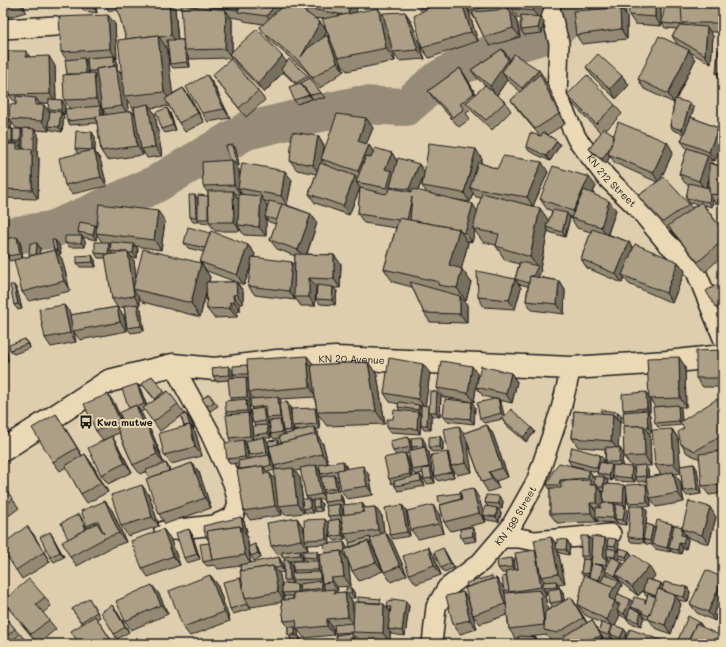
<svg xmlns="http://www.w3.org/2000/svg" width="726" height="647" font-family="Mali,sans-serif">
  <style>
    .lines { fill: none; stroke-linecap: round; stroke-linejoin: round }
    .stream { stroke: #655f53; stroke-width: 6 }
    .river { stroke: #968b77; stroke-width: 38 }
    .minor-casing { stroke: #1c1c1c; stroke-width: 22 }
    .secondary-casing { stroke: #1c1c1c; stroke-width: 25 }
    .minor { stroke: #ebd9b6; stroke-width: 19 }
    .secondary { stroke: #ebd9b6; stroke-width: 22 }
    .wall { fill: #948973; stroke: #1c1c1c; fill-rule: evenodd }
    .shaded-wall { fill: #786f5e; stroke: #1c1c1c }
    .building { fill: #ac9f86; stroke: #1c1c1c }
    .labels { text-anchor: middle; stroke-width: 4; stroke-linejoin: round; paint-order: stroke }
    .street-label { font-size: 10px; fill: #1c1c1c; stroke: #ebd9b6 }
    .poi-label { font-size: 10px; font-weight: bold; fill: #1c1c1c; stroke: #ebd9b6; text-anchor: start }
  </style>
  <rect width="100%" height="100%" fill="#dfcead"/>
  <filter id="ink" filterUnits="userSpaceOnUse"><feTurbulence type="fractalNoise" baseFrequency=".025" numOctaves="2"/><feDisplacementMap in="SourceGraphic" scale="8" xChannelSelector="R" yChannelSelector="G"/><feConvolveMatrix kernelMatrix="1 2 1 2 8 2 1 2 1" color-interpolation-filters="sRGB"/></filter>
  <g filter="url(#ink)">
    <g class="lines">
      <!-- stream -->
      <polyline class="stream" points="233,122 246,131"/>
      <!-- river -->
      <polyline class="river" points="3,237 51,230 87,215 156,184 246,131 312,115 358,105 406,107 436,81 463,65 521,42 551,33 585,3"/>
      <!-- minor casing -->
      <g class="minor-casing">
        <g id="minor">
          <path id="s1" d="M551,3L550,9L559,43L557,96L577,139L606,177L638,208L666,242L695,269L723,338"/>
          <polyline points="3,29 56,26"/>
          <polyline points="164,531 214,525 233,517 238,503 233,483 210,433 173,365"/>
          <polyline points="502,538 519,538 535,541 611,534"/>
          <path id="s2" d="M432,644L436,607L447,588L481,562L510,528L536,482L561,409L571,368"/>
        </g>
      </g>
      <!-- secondary casing -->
      <g class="secondary-casing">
        <g id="secondary">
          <path id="s3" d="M3,450L109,381L173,365L215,369L277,361L336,358L571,368L667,362L723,356"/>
        </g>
      </g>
      <!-- minor -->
      <use href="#minor" class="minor"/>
      <!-- secondary -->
      <use href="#secondary" class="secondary"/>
    </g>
    <!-- wall -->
    <g class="wall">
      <polygon points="3,3 23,3 26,12 3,19"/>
      <polygon points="80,3 95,3 97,13 84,11 81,6"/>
      <path d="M104,3H172L175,8L178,40H184L215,9L212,6L308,14L304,8L356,13L384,16L405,12L411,21L425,59L399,61L394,54L395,61L347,71L340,62L344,71L320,88L305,70L270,41L260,27L263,24L244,21L243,19L230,17L232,20V52L286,61L308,76L325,98L313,99L303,86H302L312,99L297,104L294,100L296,85L283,72L264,93L236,63L232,57V58L191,59L189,58L190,67L173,68L170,64L168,46H165L167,49L172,94L183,88L190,97L204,122L185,132L179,123L169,106L150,108L155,114L162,156L147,158L143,151V155L107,160L101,151L97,123L70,125L67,121L70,109L64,100L67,74V60L61,52L115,24L117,59H115L117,61V68L122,73L126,39L118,10L109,11ZM314,18L323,19L330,39L327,35L324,37L327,31L320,22ZM85,60H88V71L90,73H88L87,63ZM127,100L134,110V109L135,116L132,111L128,112ZM101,108H102L106,114L104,115L103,111Z"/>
      <polygon points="175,3 211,3 211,6 175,4"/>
      <polygon points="414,3 466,3 478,41 429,58 422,48 422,12"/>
      <polygon points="467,3 507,3 509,9 516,18 520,37 490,46 484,37 475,19 469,11"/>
      <polygon points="545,3 541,17 544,22 542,33 524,35 521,30 521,18 518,18 512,9"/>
      <polygon points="625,3 626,15 625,15 627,17 627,39 582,44 576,35 591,10 590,7"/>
      <polygon points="661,3 661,26 635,24 629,15"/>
      <path d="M723,3V32H710L713,36L711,64L690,52L695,60L676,100L694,108L691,117L718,128L720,131L723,109V140L715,161L710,159L714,164L723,167V204L715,203L713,200L712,207L704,205L723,231V255L705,272L671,230L670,231L645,205L638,196L657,182L615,163L610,156L606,164L593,153L589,149L601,133L573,104L567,95L615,105L622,114L606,130L614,135L667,142L673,152L660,180L689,204L692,208L697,204L689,203L686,198L689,185L685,183L679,174L687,149L681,141L684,134L673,130L670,126L674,103L644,89L638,79L678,45L672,36L677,29L665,28L662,23ZM709,179V188L707,187Z"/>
      <polygon points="502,49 510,60 545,79 544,80 547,83 565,124 547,135 557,141 560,145 550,161 529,151 526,146 540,136 518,110 511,100 521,92 507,80 497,95 505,102 511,111 492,130 473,112 471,110 466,113 470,119 459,127 435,100 428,91 460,68 466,77 476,94 485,85 478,79 471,70"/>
      <polygon points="723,51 723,82 716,73"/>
      <path d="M30,57L55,66L56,100H62L65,105L64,115H62L64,117L62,132L51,130L49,127V131L35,130L38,134L37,156L39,158L38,199L3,198V128L4,129H6L3,124L9,119L12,123L11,129L13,131L23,132V129L16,128L9,119L16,104L9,95ZM49,103L48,109L50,112V114L40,104Z"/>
      <polygon points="586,67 622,76 629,85 616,99 592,76"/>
      <polygon points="207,75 214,85 230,118 208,122 202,113"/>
      <polygon points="212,75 258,91 265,100 246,117 219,84"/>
      <polygon points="3,89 8,94 7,109 3,108"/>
      <polygon points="167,108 170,113 176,130 165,133 162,129"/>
      <path d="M366,118L373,128L366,144L369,145L373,151L392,153L397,161L419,164L424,172L482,159L481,163L497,169L548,172L533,206L530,205L549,220L552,211L547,209L540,199L596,186L593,193L616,210L608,234L629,242L633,248L678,262L685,271L672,303L629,284L624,278L622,283L587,268L581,259L591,232L577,228L571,218V217L569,216L570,218L565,237L549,232L548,230L540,269L541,271L538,277L559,281L565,290L564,314L532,310L526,301L528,286L518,284L515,279L519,264L505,260L496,246V245L483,242L475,231L472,242L467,241L468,243L461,269L471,282L466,301H464L467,305V323L430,322L424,313L412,287L393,282L384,269L396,228L364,223L358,214L360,188L349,215L315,203L309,194L316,174L297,170L290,161L318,136L324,146L322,156ZM322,160L326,165L321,164ZM423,177L422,186L427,193L418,191ZM473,193L476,197L481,198L478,212L451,199L470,202Z"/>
      <polygon points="92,132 95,137 95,152 100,159 107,186 72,194 65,185 78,154 75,149"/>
      <path d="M233,145L236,149L239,166H236L239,170V179L292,180L287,205L311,214L317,223L307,254L334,255L341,264L340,288H334L337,291L335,305L320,304L316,299L317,287H316L315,306H301L295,298V300L255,295L248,286L251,266L244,285L237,282L243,291V304H240V311L237,312V317L214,318L207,309V291L200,317L143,302L139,297L140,305L138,306L141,309L144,331L131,333L127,328L124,307L118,308L124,316L127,331L80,340L74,332L76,342L51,347L45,338L64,305L71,315L117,307L112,299L106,258H98L95,253L102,242L97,235L96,240L82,237L85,241V247H69L65,243L81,236L78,232L97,227L165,221L161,250L136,246L138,249L137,258L132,257L134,261L136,276L201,263L210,277L209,282H236L207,271L200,262L204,252L188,248L184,243L248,245L255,254L254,257L295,266V256L277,249L270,240L276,224L269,222L266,219V236L244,235L240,229V231H215L210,224L201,223L199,221V222H193L190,217L195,195L198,200L208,196V193L203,186L230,160ZM240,191L242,194L239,200L235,194H240ZM264,201L269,202L267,210V205Z"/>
      <polygon points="55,240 59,245 61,254 59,255 62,259 70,291 29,301 22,292 18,259 10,261 7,256 20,241 23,258 30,256 29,255 40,248 39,254 54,250"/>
      <polygon points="95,260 96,267 80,267 77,263"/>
      <polygon points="3,267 8,300 4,300 6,303 5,317 3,317"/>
      <polygon points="515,279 521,288 515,309 484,307 478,297"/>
      <polygon points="723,288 723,310 719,312 716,308"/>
      <polygon points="17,289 22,309 18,310 14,305"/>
      <polygon points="3,335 5,339 8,361 3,361"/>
      <polygon points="25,339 29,344 30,348 14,354 10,350"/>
      <polygon points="723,353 723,387 703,387 696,378"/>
      <path d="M368,362L377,375L385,424L327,426L318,414L320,429H316L318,432L319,438L323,444L328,463L316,466L319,469L324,493H325L323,490V476L321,474L343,461L346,466L347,469L369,475L373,495L347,499L341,490L338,476L335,477L337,479L339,492L342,496L344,505H340L342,508L343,515L362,503L365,508L375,507L382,516L384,533L385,532L392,541L407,575L391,582L384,572L374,548L373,549L383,571L359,581L352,571L347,557H346L348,560L351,586L337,587L338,591H335L336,593L345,592L346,593L351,588L354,592L355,598H350L352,601L353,613L383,604L390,612L387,607L409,606L405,636L391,634L390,632V643L359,642L355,636L354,637V638L355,644H337L335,628L333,629L334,635L304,638L298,630H297L298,631V636L302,640L290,637L288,635V627L284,621L282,602L251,607L249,605L251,609L233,614L230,609L240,578L241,579V571L240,566L218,569L215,565L207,566L203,562L209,543V541L206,537L244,521L247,532H245L247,536L249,547L255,544L258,549L261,558L254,561L251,556L249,553L251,563L282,562L284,571L285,560L282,557V554L278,555L271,546L297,518L303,527L305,534L329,524L330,544L347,547V549L350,547V543L345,535V539L335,541L331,537V520L328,516L326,506L324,502L323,499L317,500L322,504V511L316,512L313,508L314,513H306L303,509L304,513L285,515L281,509L282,515L250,520L244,511L239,469L238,463L230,464L227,459L231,442L229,438L228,415L226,412L231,400L230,398L229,380L216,381L213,376L229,366L233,378H236L233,374L314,365ZM250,394L254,399H250ZM315,397L317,411L291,416L290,407L281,403L280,399ZM248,402H251V408L253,409V423L255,425L254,435L257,439H253L251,418L249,415H250L249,404ZM268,420L269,422L270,429L267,425H268ZM293,427L295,431L301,430L294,432ZM270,430L271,434L274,439L280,438L281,443L280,444L278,440L269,447L274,466L278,470L276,480L267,472L275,470L272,459L270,456L268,442L265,438H271ZM244,441H247L249,455L252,458L248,459L246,445ZM301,470L306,497L308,499L303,503L300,478L295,471ZM306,542L308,545L326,544L325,553L303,557L306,561L293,570L295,573H293L292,565L290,561L303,560V555L300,551L308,550ZM284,572V580L287,584L282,589L280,575L278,573Z"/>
      <path d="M685,366L686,407H679L681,409L682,421L723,408V448L715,452L723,451V493L709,495L702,486L700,459L687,453L681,444L684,428L682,425L658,427L655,423V407L650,399V412L648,413L650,415L652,432L649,433L650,435L651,466H645L648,470L649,477L661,475L655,465L672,429L678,438L680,466L694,464L697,469L701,494L687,496L683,491L681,473L674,474L680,481L684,502L656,507L650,498V497L651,506L644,507L647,511L646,524L653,526L655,529L672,524L674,526L682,527L716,517L709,544L688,538L685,534V536L688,540L686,549L683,548L681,554L672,552L671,550L670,552L655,549L652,545L646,544L645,542V543L631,542L628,537L630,506L628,503L627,494L626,508L628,510L626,525L618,524L617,522V523L599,522L597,519V522L557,523L550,514V489L547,485L583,468L571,465L568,460H604L603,463H606L605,462V449L578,447L572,438L574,411L622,416L621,423L619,422L618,448L623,453L622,466L634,469L638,466H631L624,457L625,412L623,410L649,396ZM589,470L597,472V473L599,476L595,479ZM613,477L615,481L635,482V477L638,482L647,481L648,487L627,489L607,484L608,482L606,479L612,481ZM601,491L604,492L603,501V494Z"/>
      <polygon points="430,373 425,406 429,408 437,392 441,396 440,417 432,416 431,414 431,430 424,430 421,425 420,434 390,432 387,427 400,411 398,407 399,404 390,402 384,393"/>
      <polygon points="511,373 517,382 512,403 499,400 501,403 504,417 532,428 535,432 526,442 505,424 502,419 503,419 484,423 480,419 494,399 483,396 476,387 474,402 443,397 437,388 478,375 476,386"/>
      <polygon points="152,376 165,393 168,391 185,414 182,416 190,419 194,429 193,430 196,434 202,456 171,464 164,455 184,426 181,416 160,431 145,410 140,412 142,414 147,425 152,433 161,454 160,454 164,464 166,463 169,468 170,471 192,463 199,472 211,508 165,524 159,514 149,478 147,471 140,474 133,465 119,433 103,440 96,431 114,403 124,425 125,425 137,384 140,388 147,406 155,400 142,384"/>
      <polygon points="209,394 218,406 210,411 202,399"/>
      <polygon points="475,407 474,424 447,421 443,416"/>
      <polygon points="62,423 82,456 85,454 92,464 108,492 87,503 81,494 66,467 60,471 53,462"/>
      <polygon points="487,425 493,434 508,477 496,481 499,488 488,492 482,482 466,439 472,472 457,475 452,468 454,477 438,481 435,476 464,433"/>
      <polygon points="443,441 443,451 432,452 429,447"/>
      <polygon points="411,442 412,446 425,442 426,448 429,452 432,471 433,472 435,483 427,484 424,479 423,473 415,475 412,470 409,453 405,454 408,458 413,477 420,475 423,480 425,486 398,491 395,486 394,483 392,484 389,479 396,455 393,451"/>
      <polygon points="118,446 132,472 108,484 101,475"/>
      <polygon points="3,486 19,508 3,520"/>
      <polygon points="460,493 461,495 479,498 483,514 488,506 485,503 499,496 503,501 502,509 498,509 501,513 499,522 487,520 484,516 486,522 451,531 444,522 440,506"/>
      <polygon points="149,495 159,526 128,536 121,526"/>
      <polygon points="402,505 406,510 410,536 393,539 390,535"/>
      <polygon points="112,510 126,542 112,547 77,566 70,557 79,514 82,519 87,529 88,528 87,526"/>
      <polygon points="439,514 444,533 418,539 411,530"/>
      <polygon points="27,526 50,562 22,579 16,570"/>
      <polygon points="163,529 170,538 180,565 148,577 142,568"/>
      <polygon points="50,532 53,537 64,557 54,562 50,557"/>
      <polygon points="475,532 476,541 465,543 461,538"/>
      <polygon points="192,534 200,559 187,563 184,558"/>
      <path d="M588,536L592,541L608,542L619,543L618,551H617L618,552L629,551L632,555L655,576L651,580L661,583L663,586L687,587L690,592L688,602L678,600L681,604L671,634L655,628L649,619L645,618L644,617L641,626L630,623L627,619L620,615L615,626L624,629L627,633L624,642L613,639L612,637V640L602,637L601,635L606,644H569L567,640L564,642L551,640L547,635L528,637H535L538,642L519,638H515L509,629L507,615L480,624L473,615L472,612L477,629L460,634L453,624L468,599L493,579L496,578L503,587L504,589L507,576L506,573H502L498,568L514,561L516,558L535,550L536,553L551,537L557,545L567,540L570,545L569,555L560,553L558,551L565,583L558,584L559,588L563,592L564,601L571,597L577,606L587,623L592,620L599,632L601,623L585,615L578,605L584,577L581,573L583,559L581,556ZM607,556L610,561L609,562L607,559ZM619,556L621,559L627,561L624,565L622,562L619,560ZM619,579L623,584L638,596L643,591L646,596H648L646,601L632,602L619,594L618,593L622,585L619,581ZM546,592L548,593L550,603L553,607L547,611L546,599L544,596H547Z"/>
      <polygon points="443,548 446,553 454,568 444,572 441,568"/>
      <polygon points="434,556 441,575 416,584 409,574"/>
      <polygon points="210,575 217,584 230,621 190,636 183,627"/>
      <polygon points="723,578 723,625 720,623 716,618 715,621 697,613 690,604"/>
      <polygon points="159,594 168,614 131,630 125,621"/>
      <polygon points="45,597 51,606 43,613 56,629 38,644 10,610 3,601"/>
      <polygon points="92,603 100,617 97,619 114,644 79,644 82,624 72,609"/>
      <polygon points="116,610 129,632 117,639 114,634"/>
      <polygon points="3,614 19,634 29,644 3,644"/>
      <polygon points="699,622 702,626 702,627 723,644 680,644 678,640"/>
    </g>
    <!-- shaded-wall -->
    <g class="shaded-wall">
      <polygon points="19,3 23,3 26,12"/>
      <polygon points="93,3 95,3 97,13 94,8"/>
      <polygon points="169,3 172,3 175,8 178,44 171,35"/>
      <polygon points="276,3 288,3 273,25 267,16"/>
      <polygon points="350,3 358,3 354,24 348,15"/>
      <polygon points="462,3 466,3 478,41 471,32"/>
      <polygon points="504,3 507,3 510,10 510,9 516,18 520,37 513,28 510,11"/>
      <polygon points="536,3 545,3 540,20 533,11"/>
      <polygon points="620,3 625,3 626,15 620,6"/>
      <polygon points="655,3 661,3 661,26 655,17"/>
      <polygon points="719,3 723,3 723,28 719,23"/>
      <polygon points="378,8 387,21 393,52 394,54 395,61 386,48"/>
      <polygon points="620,8 627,17 627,39 621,29"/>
      <polygon points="226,10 232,20 232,56 229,54 232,57 232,58 225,49"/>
      <polygon points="405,12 411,21 425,59 418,50"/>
      <polygon points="108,15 115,24 117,59 110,49"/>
      <polygon points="541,17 544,22 542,33 538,28"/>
      <polygon points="320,22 327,31 308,66 301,57"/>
      <polygon points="707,27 713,36 711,64 705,55"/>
      <polygon points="158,35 167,49 174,105 164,92"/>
      <polygon points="327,35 333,44 338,58 340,62 344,71 337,62"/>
      <polygon points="502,49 509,58 515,69 502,72 507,80 496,96 490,86"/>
      <polygon points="689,50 695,60 674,103 668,94"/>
      <polygon points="26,51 32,60 26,57"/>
      <polygon points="186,53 189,58 190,67 187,62"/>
      <polygon points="49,56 55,66 56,103 50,94"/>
      <polygon points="114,56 117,61 117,68 123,75 124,96 127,100 129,115 122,106 115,70"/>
      <polygon points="282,56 289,65 281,69 283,72 264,93 258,84"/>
      <polygon points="84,58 87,63 89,79 86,75"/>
      <polygon points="460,68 466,77 480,103 474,93"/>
      <polygon points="539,70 545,79 544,80 547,83 565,124 559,114 529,98 522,88"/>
      <polygon points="94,73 101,82 102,108 96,99"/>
      <polygon points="207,75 214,85 230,118 224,109"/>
      <polygon points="622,76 629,85 616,99 610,89"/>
      <polygon points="183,88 190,97 204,122 198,113"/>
      <polygon points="5,89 8,94 7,109 4,104"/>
      <polygon points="36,98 42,107 35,105"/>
      <polygon points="62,100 65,105 64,115 61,110"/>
      <polygon points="690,103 694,108 685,134 682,130"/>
      <polygon points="148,104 155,114 162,156 155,147"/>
      <polygon points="44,105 50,114 48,126 49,127 49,131 42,121"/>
      <polygon points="100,106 103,111 104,122 101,117"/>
      <polygon points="167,108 170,113 176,130 173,125"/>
      <polygon points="132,111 139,120 141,149 143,151 143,155 137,146"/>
      <polygon points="61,112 64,117 62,132 59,127"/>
      <polygon points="366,118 373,128 364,150 358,141"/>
      <polygon points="9,119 12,123 11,130 8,125"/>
      <polygon points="3,128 6,133 5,141 6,143 5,155 3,153"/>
      <polygon points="718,128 722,134 719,134 723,139 723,140 715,161 709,152"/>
      <polygon points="12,129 15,134 13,141 15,146 12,141"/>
      <polygon points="21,129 24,134 24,146 21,141"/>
      <polygon points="34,129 38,134 37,156 39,158 38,199 32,190 32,149"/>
      <polygon points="92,132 95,137 95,152 100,159 107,186 101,177 95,154 92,150"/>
      <polygon points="318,136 324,146 320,175 313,165"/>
      <polygon points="616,137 608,154 610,156 606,164 602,159"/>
      <polygon points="557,141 560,145 550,161 546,156"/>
      <polygon points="667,142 673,152 659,183 653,173"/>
      <polygon points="20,143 23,148 23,151 20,146"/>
      <polygon points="233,145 236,149 239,166 236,161"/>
      <polygon points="369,145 375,154 364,180 358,171"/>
      <polygon points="476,149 482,159 474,189 470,188 473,193 470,202 464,193"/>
      <polygon points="392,153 398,163 390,187 394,194 393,197 387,188 385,169"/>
      <polygon points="708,155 714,164 705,190 699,181"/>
      <polygon points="232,160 239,170 240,188 238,188 240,191 240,194 234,185"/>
      <polygon points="542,162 548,172 533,206 527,197"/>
      <polygon points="419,164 425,173 415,198 409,189"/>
      <polygon points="285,171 292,180 287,205 281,196"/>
      <polygon points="355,176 359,183 356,182 360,188 349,215 343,206"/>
      <polygon points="589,177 596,186 579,220 573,211"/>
      <polygon points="233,191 239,200 238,225 240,229 240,231 234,222"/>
      <polygon points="195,195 198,200 198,219 199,221 199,222 196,217"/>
      <polygon points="261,196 267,205 267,218 265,217 266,219 266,236 259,227"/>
      <polygon points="710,196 713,200 712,207 709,202"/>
      <polygon points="412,197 415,222 406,221"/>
      <polygon points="609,201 616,210 607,236 601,227"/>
      <polygon points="473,204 479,214 473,229 475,231 472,242 465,233"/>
      <polygon points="540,208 549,221 546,227 548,230 540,269 541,271 533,288 530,283 537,267 530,257"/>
      <polygon points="158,211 165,221 161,250 154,240"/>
      <polygon points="567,213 570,218 565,237 562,232"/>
      <polygon points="311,214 317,223 305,259 298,250"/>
      <polygon points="95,225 98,230 96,233 97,235 96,240 93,235"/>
      <polygon points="459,229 468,243 459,279 449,265"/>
      <polygon points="82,236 85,241 85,247 81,243"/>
      <polygon points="17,237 20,241 23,259 20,254"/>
      <polygon points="55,240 59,245 61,254 57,250"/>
      <polygon points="109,242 112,247 110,251 112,253 112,258 108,254"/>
      <polygon points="629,242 635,251 622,275 624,278 622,283 616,274"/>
      <polygon points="37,243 40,248 39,260 36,255"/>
      <polygon points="134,244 138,249 137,258 133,253"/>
      <polygon points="248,245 255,254 244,285 237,275"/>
      <polygon points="55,250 62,259 70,291 64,281"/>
      <polygon points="128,252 134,261 138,290 133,289 139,297 140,305 134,296"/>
      <polygon points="92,255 95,260 96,267 93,262"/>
      <polygon points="334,255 341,264 340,288 334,279"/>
      <polygon points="292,262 299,271 294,297 295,298 295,300 289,291"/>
      <polygon points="678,262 685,271 672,303 666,293"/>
      <polygon points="201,263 210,277 200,317 191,303"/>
      <polygon points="3,267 3,268 8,300 5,295 3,283"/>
      <polygon points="462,269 471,282 466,301 457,288"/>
      <polygon points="309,278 316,287 315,306 309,297"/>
      <polygon points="515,279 521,288 515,309 509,300"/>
      <polygon points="559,281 565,290 564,314 557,304"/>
      <polygon points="236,282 243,291 243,304 237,294"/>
      <polygon points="14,285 17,289 22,309 18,304"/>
      <polygon points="333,287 337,291 335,305 332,300"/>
      <polygon points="233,295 240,304 240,311 234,302"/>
      <polygon points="460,296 467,305 467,323 460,314"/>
      <polygon points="3,299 6,303 5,317 3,314"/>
      <polygon points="230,302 237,312 237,317 230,308"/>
      <polygon points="137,304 141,309 144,331 141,326"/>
      <polygon points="64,305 71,314 74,330 73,331 74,332 76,342 70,333"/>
      <polygon points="117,307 124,316 127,331 120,322"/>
      <polygon points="3,319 4,320 4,335 3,334"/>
      <polygon points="3,335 5,339 8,361 4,356"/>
      <polygon points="25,339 29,344 30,348 27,344"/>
      <polygon points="721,350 723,353 723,380 721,378"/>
      <polygon points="307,356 314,365 316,397 310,387"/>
      <polygon points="679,357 685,366 686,407 680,398"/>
      <polygon points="368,362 377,375 385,424 376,411"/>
      <polygon points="423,364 430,373 425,408 418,399"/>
      <polygon points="229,366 233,371 233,379 230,375"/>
      <polygon points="472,366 478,375 474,402 468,393"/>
      <polygon points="511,373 517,382 512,403 506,394"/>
      <polygon points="246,377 249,382 249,392 250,394 251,402 247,397"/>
      <polygon points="137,384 140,388 148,409 144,404"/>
      <polygon points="437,392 441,396 440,417 436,412"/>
      <polygon points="646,392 649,397 650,412 647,408"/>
      <polygon points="108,394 114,403 126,430 120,421"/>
      <polygon points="278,397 281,401 283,422 280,417"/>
      <polygon points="498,398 501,403 505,418 501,413"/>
      <polygon points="246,399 249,404 250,415 247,411"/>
      <polygon points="287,402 290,407 293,426 292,426 293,427 294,435 291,430"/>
      <polygon points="472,402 475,407 474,424 470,419"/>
      <polygon points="136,405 142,414 147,425 152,433 161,454 155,444 144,425"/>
      <polygon points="419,405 422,410 421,415 418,410"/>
      <polygon points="678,405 681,409 682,425 679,421"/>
      <polygon points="428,406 431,410 429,412 431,414 431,430 427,425"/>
      <polygon points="263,408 266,412 266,418 268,420 268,425 265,421"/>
      <polygon points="315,408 318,412 317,412 318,414 320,429 317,424"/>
      <polygon points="647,410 650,415 652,432 648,428"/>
      <polygon points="418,412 421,416 420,434 417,429"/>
      <polygon points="618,412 622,416 621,423 617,418"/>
      <polygon points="248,413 251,418 253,440 250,436"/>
      <polygon points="56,414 62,423 83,457 77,448"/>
      <polygon points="186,414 190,419 194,429 190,425"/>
      <polygon points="613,414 620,423 618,450 611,441"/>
      <polygon points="280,420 283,424 283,431 285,433 285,437 282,432"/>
      <polygon points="190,425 196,434 202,456 195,447"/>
      <polygon points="267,425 270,429 271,438 268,433"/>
      <polygon points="487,425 493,434 508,477 502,468"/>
      <polygon points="459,426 466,435 472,472 466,463"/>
      <polygon points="644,426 650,435 651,466 645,456"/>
      <polygon points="314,427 318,432 319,438 323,444 328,463 322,454"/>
      <polygon points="532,428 535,432 526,442 523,437"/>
      <polygon points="672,429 678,438 681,473 674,464"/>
      <polygon points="112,436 118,446 132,472 125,463"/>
      <polygon points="440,436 443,441 443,451 440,447"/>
      <polygon points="264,437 268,442 270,456 267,452"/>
      <polygon points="408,437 411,442 413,452 410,447"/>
      <polygon points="422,437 425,442 426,448 429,452 432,471 433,472 435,483 432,478 430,468 429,467 426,450 423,446"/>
      <polygon points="243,440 246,445 249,461 245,457"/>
      <polygon points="153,445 160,454 164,464 157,454"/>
      <polygon points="620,448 623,453 622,467 619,462"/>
      <polygon points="447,452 450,457 451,466 452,468 454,477 451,472"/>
      <polygon points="405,453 408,458 413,479 410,474"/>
      <polygon points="85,454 92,464 108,492 101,483"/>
      <polygon points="269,455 272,459 275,470 271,465"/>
      <polygon points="600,455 604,460 600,473 597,468"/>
      <polygon points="343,461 346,466 348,474 344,470"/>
      <polygon points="166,463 169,468 173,478 169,473"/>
      <polygon points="192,463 199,472 211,508 205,498"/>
      <polygon points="694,464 697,469 701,494 697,489"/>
      <polygon points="316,465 319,469 325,498 321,494"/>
      <polygon points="612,465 615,469 612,476 613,477 612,481 609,476"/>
      <polygon points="645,465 648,470 649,481 646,476"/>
      <polygon points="263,466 269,475 264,474"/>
      <polygon points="363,466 369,475 373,495 367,486"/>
      <polygon points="632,467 635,471 635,482 631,478"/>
      <polygon points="293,468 300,478 304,513 297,504"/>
      <polygon points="588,470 595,479 594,486 590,485 590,482 588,478"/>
      <polygon points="489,472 496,481 499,488 492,479"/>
      <polygon points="673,472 680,481 684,502 678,493"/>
      <polygon points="270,473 277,482 278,506 281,509 282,515 275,506"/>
      <polygon points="334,475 337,479 339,492 342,496 344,505 341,500 339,492 336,488"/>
      <polygon points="420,475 423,480 425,486 421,481"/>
      <polygon points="604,477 608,482 606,492 603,487"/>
      <polygon points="646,484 649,488 651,506 647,502"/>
      <polygon points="142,485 149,495 159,526 152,517"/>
      <polygon points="597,485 603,494 604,512 597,503"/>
      <polygon points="624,485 627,490 626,508 628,510 626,525 623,520 625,506 623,503"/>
      <polygon points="473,488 479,498 484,515 483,515 486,522 479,513"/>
      <polygon points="499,496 503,501 502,509 499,504"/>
      <polygon points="310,499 313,503 314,513 310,508"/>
      <polygon points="319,500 322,504 322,511 319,507"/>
      <polygon points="105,501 112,510 126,542 119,533"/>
      <polygon points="362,503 365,507 367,518 364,513"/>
      <polygon points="590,503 597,512 596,517 597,519 597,522 591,513"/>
      <polygon points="614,503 617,508 615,519 617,523 613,518"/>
      <polygon points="339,504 342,508 344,520 340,515"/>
      <polygon points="402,505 406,510 410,536 407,532"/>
      <polygon points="433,505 439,514 444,533 438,524"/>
      <polygon points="644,506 647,511 645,540 643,539 645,542 645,543 642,539"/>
      <polygon points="375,507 382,516 385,539 378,530"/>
      <polygon points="710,507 716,517 709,544 702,535"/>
      <polygon points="497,508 501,513 499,522 496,517"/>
      <polygon points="79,514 82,519 91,538 88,534"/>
      <polygon points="241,517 244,521 247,532 243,527"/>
      <polygon points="297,518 303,527 306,540 305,540 306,542 308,550 301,540"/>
      <polygon points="325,519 329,524 330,544 326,539"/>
      <polygon points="339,519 342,524 345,539 342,535"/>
      <polygon points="672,524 675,529 669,548 671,550 670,552 667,548"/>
      <polygon points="27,526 34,535 50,562 44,552"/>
      <polygon points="240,526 247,536 251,564 245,555"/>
      <polygon points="653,526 656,530 653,545 650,541"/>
      <polygon points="472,527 475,532 476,541 473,536"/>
      <polygon points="163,529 170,538 180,565 173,556"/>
      <polygon points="189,529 192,534 200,559 197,554"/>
      <polygon points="682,529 685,534 685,536 688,540 686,549 683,544 681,535"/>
      <polygon points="50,532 53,537 64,557 60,552"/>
      <polygon points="385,532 392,541 407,575 400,566"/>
      <polygon points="588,536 592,541 591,560 588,556"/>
      <polygon points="551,537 557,546 556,549 558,551 565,583 558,574"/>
      <polygon points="605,538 608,542 607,559 610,563 609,570 606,565 603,558"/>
      <polygon points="616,539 619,543 618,551 615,546"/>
      <polygon points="567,540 570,545 569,555 566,550"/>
      <polygon points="368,541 374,550 383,571 376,562"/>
      <polygon points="344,542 347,547 348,557 345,552"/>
      <polygon points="679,543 683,548 681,554 678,550"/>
      <polygon points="255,544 258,549 261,558 258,553"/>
      <polygon points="428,547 434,556 441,575 434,565"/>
      <polygon points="443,548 446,553 454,568 450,563"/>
      <polygon points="300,550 303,555 303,560 300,555"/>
      <polygon points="535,550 541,559 541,577 545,582 544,588 546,592 547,596 541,587"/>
      <polygon points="616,550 620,554 618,554 619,556 618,562 615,557"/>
      <polygon points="317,551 320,556 320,562 317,558"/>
      <polygon points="341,551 348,560 351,586 344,577"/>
      <polygon points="629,551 632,556 630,562 626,557"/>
      <polygon points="279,557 282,562 284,572 281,567"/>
      <polygon points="512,558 515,563 516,571 513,567"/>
      <polygon points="289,560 292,565 293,585 290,580"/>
      <polygon points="590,560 593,565 591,563 593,566 590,578 588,574"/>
      <polygon points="318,561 321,566 321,575 318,570"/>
      <polygon points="622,562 625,566 616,574 619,579 619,581 615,576"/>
      <polygon points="273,566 280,575 283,593 282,593 283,594 285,602 278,592"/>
      <polygon points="603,566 606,571 603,585 599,580"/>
      <polygon points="649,566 655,576 638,596 632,587"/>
      <polygon points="320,572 323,577 323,584 322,583 324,586 325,593 322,588 321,581 320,579"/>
      <polygon points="210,575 217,584 230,621 224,612"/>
      <polygon points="331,578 337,587 338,591 331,582"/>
      <polygon points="496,578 503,587 512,614 505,604"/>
      <polygon points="723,579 723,603 713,614 716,618 715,621 708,612"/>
      <polygon points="556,581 559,585 560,591 557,587"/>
      <polygon points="619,581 622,585 618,593 620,597 616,603 622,610 617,611 620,615 614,629 607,620 609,598 614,587"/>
      <polygon points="661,583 664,588 657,596"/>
      <polygon points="297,584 300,589 300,598 297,593"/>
      <polygon points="152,585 159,594 168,614 161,605"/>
      <polygon points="687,587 690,592 688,602 684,597"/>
      <polygon points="351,588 354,592 355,598 351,593"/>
      <polygon points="560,588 563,592 565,606 562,601"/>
      <polygon points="540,590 546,599 550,631 547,631 544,625"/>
      <polygon points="345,592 352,601 355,626 348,617"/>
      <polygon points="463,592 469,601 477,629 470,620"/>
      <polygon points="675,595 681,604 671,634 665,625"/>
      <polygon points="571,597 577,606 590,627 583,618"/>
      <polygon points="630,599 634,604 631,607 632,608 627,618 624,614"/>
      <polygon points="246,600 249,605 251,609 247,604"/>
      <polygon points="406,601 409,606 405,636 402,631"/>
      <polygon points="384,604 391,613 388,629 390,632 390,643 383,633"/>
      <polygon points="112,605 116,610 129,632 125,627"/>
      <polygon points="641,612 644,617 641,626 638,622"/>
      <polygon points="327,619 333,629 334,635 327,626"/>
      <polygon points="592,620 595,625 606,644 604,644 602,639"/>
      <polygon points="699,622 702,626 695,644 689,644"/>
      <polygon points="611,625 614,630 610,634 612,637 612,640 608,635"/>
      <polygon points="295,627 298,631 299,639 295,634"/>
      <polygon points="624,629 627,633 624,642 620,638"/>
      <polygon points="351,633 354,638 355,644 354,644 352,642"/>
      <polygon points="299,636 302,640 302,644 300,644"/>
      <polygon points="535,637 538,642 538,644 534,644"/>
    </g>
    <!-- building -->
    <g class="building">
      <polygon points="3,3 19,3 3,8"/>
      <polygon points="80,3 93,3 94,8 81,6"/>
      <polygon points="122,3 169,3 171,35 159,37 158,35 126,39 116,4"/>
      <polygon points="213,3 239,3 237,10 212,6"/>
      <polygon points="240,3 276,3 267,16 238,12"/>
      <polygon points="286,3 292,3 320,22 301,57 308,48 327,35 337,62 313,78 299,61 263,32 260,27"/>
      <polygon points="305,3 350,3 348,14 345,15 304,8"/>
      <polygon points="416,3 432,3 422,9"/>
      <polygon points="437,3 462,3 471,32 422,48 414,16"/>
      <polygon points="467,3 503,3 469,11"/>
      <polygon points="513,3 536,3 533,11 512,9"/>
      <polygon points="590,3 620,3 620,6 590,7"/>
      <polygon points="628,3 655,3 655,17 629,15"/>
      <polygon points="665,3 681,3 683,25 662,23"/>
      <polygon points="681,3 719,3 719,23 682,23"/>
      <polygon points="181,5 226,10 225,49 184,50"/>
      <polygon points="378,8 386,48 338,58 322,19"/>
      <polygon points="620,8 621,29 576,35 573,11"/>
      <polygon points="510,9 513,28 484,37 472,12"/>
      <polygon points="405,12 418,50 393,52 383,13"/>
      <polygon points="108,15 110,49 61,52 59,17"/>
      <polygon points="521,15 541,17 538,28 521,30"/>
      <polygon points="680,25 707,27 705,55 672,36"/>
      <polygon points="257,29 282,56 258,84 229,54"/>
      <polygon points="158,35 164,92 124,96 118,40"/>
      <polygon points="659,36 689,50 668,94 638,79"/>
      <polygon points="167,40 183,40 184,50 186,53 187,62 170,64"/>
      <polygon points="502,49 508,60 490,86 471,70"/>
      <polygon points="718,50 723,51 723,73 716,73"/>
      <polygon points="8,51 26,51 26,57 49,56 50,94 9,95"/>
      <polygon points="514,54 539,70 522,88 502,72"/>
      <polygon points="598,54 622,76 610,89 586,67"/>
      <polygon points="114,56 114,66 96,69 96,71 88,71 87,58"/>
      <polygon points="84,58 86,74 67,74 65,60"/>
      <polygon points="231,59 258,91 239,108 212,75"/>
      <polygon points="289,59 308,76 296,83 281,69"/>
      <polygon points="116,66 122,106 102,109 96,69"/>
      <polygon points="460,68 474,93 460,104 464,109 453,117 428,91"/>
      <polygon points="94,73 96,99 64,100 63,75"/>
      <polygon points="540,74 559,114 535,129 511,100"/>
      <polygon points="207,75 224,109 202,113 186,87"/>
      <polygon points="587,75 615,105 596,124 567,95"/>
      <polygon points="310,78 321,93 310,95 301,83"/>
      <polygon points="300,83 309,95 294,100 289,87"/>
      <polygon points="485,85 505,102 486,120 466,103"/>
      <polygon points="183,88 198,113 179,123 165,99"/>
      <polygon points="3,89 5,89 4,104 3,104"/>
      <polygon points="16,96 36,98 35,105 44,105 42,121 9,119 10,104 16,105"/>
      <polygon points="49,99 62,100 61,110 48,109"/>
      <polygon points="675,99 690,103 682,130 670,126"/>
      <polygon points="148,104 155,147 141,149 134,107"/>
      <polygon points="100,106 101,115 96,116 96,118 67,121 65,109"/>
      <polygon points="167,108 173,125 162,129 156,112"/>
      <polygon points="723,109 723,134 719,134"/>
      <polygon points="50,111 61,112 59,127 48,126"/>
      <polygon points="132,111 137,146 101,151 96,116"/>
      <polygon points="337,114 366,118 358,141 369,145 358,171 321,159"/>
      <polygon points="691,117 718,128 709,152 681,141"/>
      <polygon points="4,118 9,119 8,125 3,124"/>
      <polygon points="618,122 667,142 653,173 608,154"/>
      <polygon points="23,128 34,129 34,151 32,149 23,149"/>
      <polygon points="604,128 614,135 611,146 602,159 589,149"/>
      <polygon points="4,129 12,129 12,141 5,141"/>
      <rect x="13" y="129" width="8" height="12"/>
      <polygon points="76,131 92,132 92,150 75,149"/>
      <polygon points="292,132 318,136 313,165 290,161"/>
      <polygon points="543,132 557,141 546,156 526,146 530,133 541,136"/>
      <polygon points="9,143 20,143 20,146 18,146 17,144 10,144"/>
      <polygon points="429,143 476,149 464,193 422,186"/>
      <polygon points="3,144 17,144 17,149 32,149 32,190 3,189"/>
      <polygon points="233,145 236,161 233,162 232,160 230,160 226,146"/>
      <polygon points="375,148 392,153 385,169 392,171 387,188 356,182 366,156 371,158"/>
      <polygon points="687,148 708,155 699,181 679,174"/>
      <polygon points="94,150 101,177 65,185 59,158"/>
      <polygon points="503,156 542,162 527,197 470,188 478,162 497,169"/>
      <polygon points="398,158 419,164 409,189 390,187"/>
      <polygon points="232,160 234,185 203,186 202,162"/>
      <polygon points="242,163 285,171 281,196 238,188"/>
      <polygon points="320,163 355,176 343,206 309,194"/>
      <polygon points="709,163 723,167 723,195 709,194"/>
      <polygon points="553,166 589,177 573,211 540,199"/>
      <polygon points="664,177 689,204 663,222 638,196"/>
      <polygon points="689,183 709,188 709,194 710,196 709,202 686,198"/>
      <polygon points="360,188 386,194 391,188 412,192 412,189 473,204 465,233 461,232 459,229 410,220 412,197 407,220 399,218 399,220 358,214"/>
      <polygon points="584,190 609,201 601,227 571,218"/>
      <polygon points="208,191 233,191 234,222 209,222"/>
      <polygon points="482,193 540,208 530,257 496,246 499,234 473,229"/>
      <polygon points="239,194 261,196 259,227 238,225"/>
      <polygon points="189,195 195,195 196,217 190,217"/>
      <polygon points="198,195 208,196 208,219 198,219"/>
      <polygon points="269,201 282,204 277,220 265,217"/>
      <polygon points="701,202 723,231 723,240 698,262 668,226"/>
      <polygon points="99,204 158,211 154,240 96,233"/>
      <polygon points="282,204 311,214 298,250 270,240"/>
      <polygon points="553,210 567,213 562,232 546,227"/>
      <polygon points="399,218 459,229 449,265 462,269 457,288 438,285 439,282 384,269"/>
      <polygon points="80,222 95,225 93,235 78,232"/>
      <polygon points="188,227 210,233 205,248 184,243"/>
      <polygon points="592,229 629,242 616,274 581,259"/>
      <polygon points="211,231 248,245 237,275 200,262"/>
      <polygon points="65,236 82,236 81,243 65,243"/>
      <polygon points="17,237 20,254 7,256 4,239"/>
      <polygon points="52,240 55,240 57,250 54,250"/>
      <polygon points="95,242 109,242 108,254 95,253"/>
      <polygon points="111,242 134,244 133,253 129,253 128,252 123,252 110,251"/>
      <polygon points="30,243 37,243 36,255 29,255"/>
      <polygon points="635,244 678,262 666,293 622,275"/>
      <polygon points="143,249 201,263 191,303 133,289"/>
      <polygon points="55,250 64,281 22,292 14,260"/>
      <polygon points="128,252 134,296 112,299 105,255"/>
      <polygon points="295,254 334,255 334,279 309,278 309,297 294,297"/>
      <polygon points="92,255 93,262 77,263 77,256"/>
      <polygon points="252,257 292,262 289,291 248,286"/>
      <polygon points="520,262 538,266 533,276 530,276 529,283 515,279"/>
      <polygon points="477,271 515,279 509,300 478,297"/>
      <polygon points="530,276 559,281 557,304 526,301"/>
      <polygon points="206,282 236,282 237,294 233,295 234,302 230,302 230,308 207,309"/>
      <polygon points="410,282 460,296 460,314 424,313"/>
      <polygon points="3,283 5,295 3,295"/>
      <polygon points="720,283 723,289 723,304 716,308 706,291"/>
      <polygon points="10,285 14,285 18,304 14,305"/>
      <polygon points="317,285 333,287 332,300 316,299"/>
      <polygon points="137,304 141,326 127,328 124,306"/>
      <polygon points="64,305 70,333 45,338 39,309"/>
      <polygon points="117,307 120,322 73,331 70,315"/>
      <polygon points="25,339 27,344 10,350 9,345"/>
      <polygon points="3,343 4,356 3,356"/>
      <polygon points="721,350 721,378 696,378 696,351"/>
      <polygon points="307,356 310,387 249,392 247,360"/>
      <polygon points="679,357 680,398 649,399 647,358"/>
      <polygon points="389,358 423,364 418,399 384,393"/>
      <polygon points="441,361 472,366 468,393 437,388"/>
      <polygon points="368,362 376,411 317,412 311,365"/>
      <polygon points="247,365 248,374 233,374 233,366"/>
      <polygon points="229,366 230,375 213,376 212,368"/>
      <polygon points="481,366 511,373 506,394 476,387"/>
      <polygon points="152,376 164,391 155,399 142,384"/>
      <polygon points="246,377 247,397 230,398 228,378"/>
      <polygon points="137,384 144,404 137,407 136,405 129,408 122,389"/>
      <polygon points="168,391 178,404 153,422 143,408"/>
      <polygon points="430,391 437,392 436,412 429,412"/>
      <polygon points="646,392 647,408 623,410 622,394"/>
      <polygon points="108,394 120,421 96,431 84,404"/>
      <polygon points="209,394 214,402 207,406 202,399"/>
      <polygon points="278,397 280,417 266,418 265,406 251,408 250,399"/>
      <polygon points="498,398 501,413 480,419 477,403"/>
      <polygon points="246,399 247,411 226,412 225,401"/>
      <polygon points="445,399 472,402 470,419 443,416"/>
      <polygon points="717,399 723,410 723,422 722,424 723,426 723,435 695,451 681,444 678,432 684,428 680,422"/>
      <polygon points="287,402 291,430 283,431 279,403"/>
      <polygon points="399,402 419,405 418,410 398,407"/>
      <polygon points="136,405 144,425 146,424 155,444 153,445 157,454 133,465 117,428 125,425 119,413"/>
      <polygon points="421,405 428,406 427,425 421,425"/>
      <polygon points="678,405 679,421 655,423 653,407"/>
      <polygon points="263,408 265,421 253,423 250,410"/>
      <polygon points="315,408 317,424 292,426 291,409"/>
      <polygon points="511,409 532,428 523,437 502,419"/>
      <polygon points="394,410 418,412 417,429 387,427 387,419 393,419"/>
      <polygon points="601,410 618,412 617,418 616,418 613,414 601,413"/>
      <polygon points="647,410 648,428 645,428 644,426 624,426 623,412"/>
      <polygon points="574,411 613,414 611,441 572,438"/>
      <polygon points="248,413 250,436 229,438 226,415"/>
      <polygon points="56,414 77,448 53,462 32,428"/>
      <polygon points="186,414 190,425 184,426 181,416"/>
      <polygon points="280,420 282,432 271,434 269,421"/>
      <polygon points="190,425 195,447 164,455 159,433"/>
      <polygon points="267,425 268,433 254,435 253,426"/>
      <polygon points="487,425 502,468 489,472 492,479 482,482 464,433"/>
      <polygon points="459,426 466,463 451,466 444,429"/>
      <polygon points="623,426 644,426 645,456 624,457"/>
      <polygon points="314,427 316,434 281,443 279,436"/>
      <polygon points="672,429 674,464 655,465 652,430"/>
      <polygon points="316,434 322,454 274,466 269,446"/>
      <polygon points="112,436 125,463 101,475 88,448"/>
      <polygon points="440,436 440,447 429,447 429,437"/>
      <polygon points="264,437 267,452 249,455 246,441"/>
      <polygon points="408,437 410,447 393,451 390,441"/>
      <polygon points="422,437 423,446 412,447 411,438"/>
      <polygon points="243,440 245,457 227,459 225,443"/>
      <polygon points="278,440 278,444 269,446 269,447 268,441"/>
      <polygon points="425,447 429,467 412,470 408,451"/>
      <polygon points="572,447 600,455 597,468 568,460"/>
      <polygon points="606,447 620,448 619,462 605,462"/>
      <polygon points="723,451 723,484 702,486 699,454"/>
      <polygon points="447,452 451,472 435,476 431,455"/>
      <polygon points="405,453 410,474 389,479 384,458"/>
      <polygon points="85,454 101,483 81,494 65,466"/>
      <polygon points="269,455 271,465 264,467 263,466 239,469 238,461"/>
      <polygon points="343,461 344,469 321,474 319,465"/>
      <polygon points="600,462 612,465 609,476 597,473"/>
      <polygon points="166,463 169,471 149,478 146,470"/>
      <polygon points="192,463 205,498 159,514 146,479"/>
      <polygon points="559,463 588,470 588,478 560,480 559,485 547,485 553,471"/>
      <polygon points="694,464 697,489 683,491 680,466"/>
      <polygon points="316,465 321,494 306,497 300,468"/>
      <polygon points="613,465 632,467 631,478 612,476"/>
      <polygon points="645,465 646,476 635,477 634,466"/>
      <polygon points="263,466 264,474 270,473 275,506 244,511 237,470"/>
      <polygon points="363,466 367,486 341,490 337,470"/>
      <polygon points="293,468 297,504 278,506 274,470"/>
      <polygon points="430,468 432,478 424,479 422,469"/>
      <polygon points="673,472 678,493 650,498 646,478"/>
      <polygon points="334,475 336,488 323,490 321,477"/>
      <polygon points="420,475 421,481 395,486 394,481"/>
      <polygon points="595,476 604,477 603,487 598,487 597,485 594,485"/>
      <polygon points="590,480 590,485 597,485 597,503 590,503 591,513 550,514 550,488 561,488 561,481"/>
      <polygon points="604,484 624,485 623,503 603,502"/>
      <polygon points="646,484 647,502 628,503 626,485"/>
      <polygon points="142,485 152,517 121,526 111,495"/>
      <polygon points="3,486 13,499 3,506"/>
      <polygon points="473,488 479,513 444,522 440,505 462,499 460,491"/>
      <polygon points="339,491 341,500 324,502 323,493"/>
      <polygon points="460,493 461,499 440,505 440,506 438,496"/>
      <polygon points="486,495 499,496 499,504 485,503"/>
      <polygon points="302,499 310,499 310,508 303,509"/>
      <rect x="313" y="500" width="6" height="7"/>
      <polygon points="105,501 119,533 105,538 70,557 62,542 97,523 104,534 98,521 87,526 81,511"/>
      <polygon points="689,501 710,507 702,535 682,529"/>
      <polygon points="362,503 363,512 344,515 343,505"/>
      <polygon points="601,503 614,503 613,518 596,517 596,507 601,508"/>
      <polygon points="339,504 340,515 328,516 326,506"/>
      <polygon points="616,504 625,506 623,520 615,519"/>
      <polygon points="402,505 407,532 390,535 385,508"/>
      <polygon points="433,505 438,524 411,530 407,511"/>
      <polygon points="485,506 497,508 496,517 483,515"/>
      <polygon points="630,506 644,506 642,539 628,537"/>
      <polygon points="375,507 378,530 344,534 341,515 364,512 363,508"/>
      <polygon points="79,514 86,529 68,539 61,523"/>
      <polygon points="241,517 243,527 241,528 240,526 207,531 208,536 206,537 203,526"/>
      <polygon points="297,518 301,540 271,546 267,523"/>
      <polygon points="325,519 326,539 305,540 304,520"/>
      <polygon points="339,519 342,535 331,537 328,521"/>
      <polygon points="657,520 672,524 667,548 652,544"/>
      <polygon points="646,524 653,526 650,541 643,539"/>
      <polygon points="674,525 682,527 681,535 685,536 683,544 679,543 678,550 669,548"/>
      <polygon points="27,526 44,552 16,570 3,550 3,544"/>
      <polygon points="240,526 245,555 212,560 207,531"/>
      <polygon points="472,527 473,536 461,538 460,529"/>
      <polygon points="163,529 173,556 142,568 131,541"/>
      <polygon points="189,529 197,554 184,558 176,533"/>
      <polygon points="50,532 60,552 50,557 40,537"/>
      <polygon points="385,532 400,566 384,572 370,539"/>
      <rect x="581" y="536" width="7" height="20"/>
      <polygon points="592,536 605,538 603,558 606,558 606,565 594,564 603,566 599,580 589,577 592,563 591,563 592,556 591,556"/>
      <polygon points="370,537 371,544 370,544 368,541 350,547 349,543"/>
      <polygon points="551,537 558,574 541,577 534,540"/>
      <polygon points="608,538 616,539 615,546 607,545"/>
      <polygon points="557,539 567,540 566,550 556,549"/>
      <polygon points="368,541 376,562 352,571 344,550"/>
      <polygon points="344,542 345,550 344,550 345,552 342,552 341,551 325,553 324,544"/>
      <polygon points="209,543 212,560 203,562 200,544"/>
      <polygon points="255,544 258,553 251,556 248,547"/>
      <polygon points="428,547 434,565 409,574 403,556"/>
      <polygon points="443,548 450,563 441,568 434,552"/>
      <polygon points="607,548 616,550 615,557 607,556"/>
      <polygon points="620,548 629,551 626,557 618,554"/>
      <polygon points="300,550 300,555 282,557 282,552"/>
      <polygon points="535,550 541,587 509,592 506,571 518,569 515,553"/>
      <polygon points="303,551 317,551 317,558 303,557"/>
      <polygon points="341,551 344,577 331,578 331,582 322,583 319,554"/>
      <polygon points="633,554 649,566 632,587 616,574"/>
      <polygon points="279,557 281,567 275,568 273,566 241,571 240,565"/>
      <polygon points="612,557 622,562 615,576 605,571"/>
      <polygon points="512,558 513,567 498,568 497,560"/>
      <polygon points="514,558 516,558 518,569 515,569"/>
      <polygon points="583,559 590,560 588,574 581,573"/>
      <polygon points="284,560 289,560 290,580 284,580"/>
      <rect x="293" y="561" width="25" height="9"/>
      <polygon points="273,566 278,592 245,598 240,571"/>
      <polygon points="706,570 723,578 708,612 690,604"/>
      <polygon points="320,572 320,579 292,580 292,573"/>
      <polygon points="605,574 619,581 615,588 614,587 601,582"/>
      <polygon points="210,575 224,612 183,627 169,591"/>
      <polygon points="584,575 614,587 609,598 615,601 607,620 578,605"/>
      <polygon points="492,576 492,579 467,587 466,583"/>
      <polygon points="506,576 509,590 504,591 502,577"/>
      <polygon points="240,578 245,598 246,600 247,604 230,609 223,582"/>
      <polygon points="496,578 505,604 473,615 465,588"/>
      <polygon points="29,579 45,597 36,604 49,620 31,634 3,601"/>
      <polygon points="646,579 661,583 659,589 658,589 656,596 643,591"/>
      <polygon points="321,581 322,588 300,591 299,584"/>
      <polygon points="556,581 557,587 544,588 543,582"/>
      <polygon points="664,582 687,587 684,597 674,595 662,590"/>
      <polygon points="282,583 297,584 297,592 282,593"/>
      <polygon points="152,585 161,605 125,621 116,601"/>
      <rect x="346" y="588" width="5" height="5"/>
      <polygon points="560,588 562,601 550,603 548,590"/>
      <polygon points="334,589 334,593 345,592 348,617 327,619 327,626 297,629 296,620 284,621 281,600 294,599 293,593"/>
      <polygon points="658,589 675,595 665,625 648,619"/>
      <polygon points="540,590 544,625 509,629 505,593"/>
      <polygon points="463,592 470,620 453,624 446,596"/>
      <polygon points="618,594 630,599 624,614 617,611 620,604 616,603 615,601"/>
      <polygon points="648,594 656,597 649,616 642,613 643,611 631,607 634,597 645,600 645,604"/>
      <polygon points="723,594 723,619 713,614"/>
      <polygon points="284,596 293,596 293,599 284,600"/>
      <polygon points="358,597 381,599 380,603 358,602"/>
      <polygon points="571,597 583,618 557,633 544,630 545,612"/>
      <polygon points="89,598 97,612 81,622 72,609"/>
      <polygon points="392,599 406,601 402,631 388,629 391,607 387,607 388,601 392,602"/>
      <polygon points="354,602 384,604 383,633 353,632"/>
      <polygon points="112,605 125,627 114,634 101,612"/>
      <polygon points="630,608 641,612 638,622 627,618"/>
      <polygon points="3,614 15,629 3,639"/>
      <polygon points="95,616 113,643 112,644 79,644 71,631"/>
      <polygon points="688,616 699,622 698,625 696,624 687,644 686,644 678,640"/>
      <polygon points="592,620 601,636 573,644 569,644 564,636"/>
      <polygon points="352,623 353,632 335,633 334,625"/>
      <polygon points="601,623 611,625 608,635 599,632"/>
      <polygon points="696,624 723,637 723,644 687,644"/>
      <polygon points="613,625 624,629 620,638 610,634"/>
      <polygon points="288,627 295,627 295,634 288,635"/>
      <polygon points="630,629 663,641 662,644 632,644 625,642"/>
      <polygon points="351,633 352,642 337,644 336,635"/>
      <polygon points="20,634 29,644 8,644"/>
      <polygon points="290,636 299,636 300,644 291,644"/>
      <polygon points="519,636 535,637 534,644 518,644"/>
      <polygon points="602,638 604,644 586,644"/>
      <polygon points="216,641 217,644 210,644"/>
      <polygon points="281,642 282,644 275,644"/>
      <polygon points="538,643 553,644 538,644"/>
    </g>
  </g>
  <!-- icons -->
  <defs>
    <g id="bus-bare" transform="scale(1.08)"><path d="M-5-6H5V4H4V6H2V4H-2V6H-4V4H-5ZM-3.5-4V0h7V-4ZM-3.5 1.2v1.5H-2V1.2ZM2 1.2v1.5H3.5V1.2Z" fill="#1c1c1c" stroke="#ebd9b6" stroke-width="2.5" paint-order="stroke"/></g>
  </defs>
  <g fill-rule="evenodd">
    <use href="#bus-bare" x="86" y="422"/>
  </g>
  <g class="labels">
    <!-- street labels -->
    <g class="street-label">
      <text dy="4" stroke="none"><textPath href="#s1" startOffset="196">KN 212 Street</textPath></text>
      <text dy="4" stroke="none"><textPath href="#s3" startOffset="372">KN 20 Avenue</textPath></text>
      <text dy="4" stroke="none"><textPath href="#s2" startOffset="160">KN 199 Street</textPath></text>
    </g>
    <!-- poi labels -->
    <g class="poi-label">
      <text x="97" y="426">Kwa mutwe</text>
    </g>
  </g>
  <!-- margin -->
  <rect width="726" height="647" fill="none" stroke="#ebd9b6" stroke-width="16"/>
  <rect x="8" y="8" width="710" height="631" fill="none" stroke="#1c1c1c" stroke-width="1.5" filter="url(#ink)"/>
</svg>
